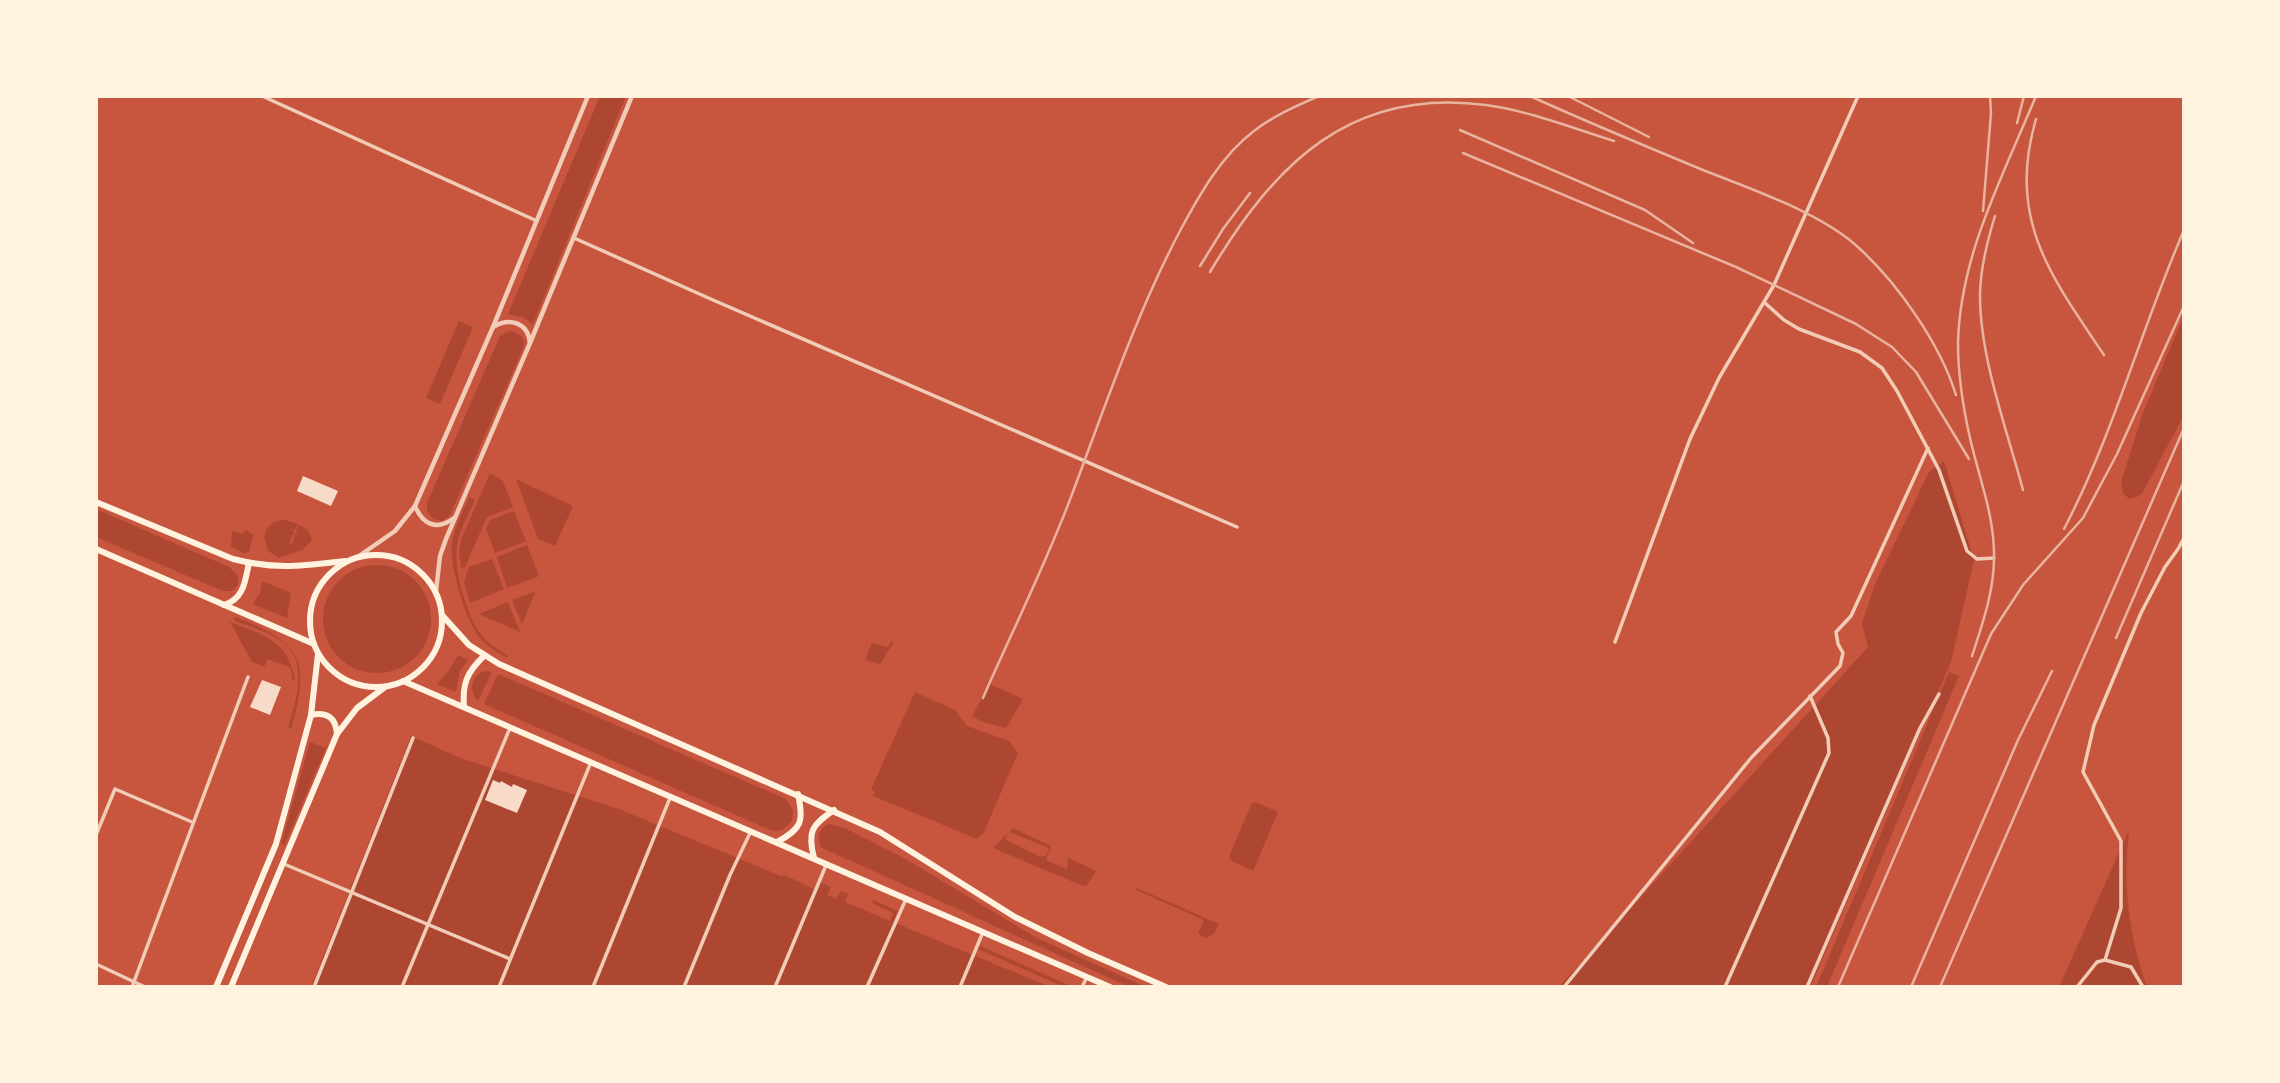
<svg xmlns="http://www.w3.org/2000/svg" width="2280" height="1083" font-family="'PT Sans',sans-serif">
  <style>
    .green { fill: #ae4732; fill-rule: evenodd }
    .building { fill: #f7dbc8 }
    .lines { fill: none; stroke-linecap: round; stroke-linejoin: round }
    .minor { stroke: #f1ccb7; stroke-width: 3.5 }
    .tertiary { stroke: #f1ccb7; stroke-width: 4.5 }
    .primary { stroke: #fff3e0; stroke-width: 6 }
    .trunk { stroke: #fff3e0; stroke-width: 6 }
    .rail { stroke: #e9b49f; stroke-width: 2.5 }
  </style>
  <rect width="100%" height="100%" fill="#c8553d"/>
  <!-- green -->
  <g class="green">
    <polygon points="600,96 626,96 533,324 522,317 508,314"/>
    <polygon points="2184,315 2184,415 2143,492 2137,497 2129,499 2123,493 2121,482 2143,413"/>
    <polygon points="459,321 473,327 440,404 426,398"/>
    <path d="M511,331C520,333 524,337 524,346L450,515L442,521L433,519L427,511V503L500,336Z"/>
    <polygon points="1944,461 1974,560 1951,662 1810,987 1559,987 1868,647 1862,623 1876,582 1929,472"/>
    <polygon points="490,473 503,481 513,507 487,517 465,567 461,568 459,551 461,540"/>
    <polygon points="516,479 573,506 555,546 538,539"/>
    <path d="M469,497L475,500C469,514 459,530 457,546C453,569 467,618 482,636C489,644 498,650 508,656L507,658C498,652 487,647 480,638C466,621 449,566 452,544C454,528 463,512 469,497Z"/>
    <polygon points="96,509 229,567 238,576 238,585 232,591 223,591 96,537"/>
    <polygon points="514,511 526,541 495,553 486,529 490,520"/>
    <path d="M285,520L298,524L295,530L292,529L294,532L289,543L292,544L296,532L299,533L296,530L299,525L308,530L312,540L302,550L279,558L268,551L264,537C267,525 273,520 285,520Z"/>
    <polygon points="232,530 242,534 246,530 253,535 249,552 243,553 231,547"/>
    <polygon points="527,545 539,576 507,588 497,557"/>
    <polygon points="492,559 504,589 470,603 464,582 469,567"/>
    <circle cx="377" cy="619" r="54"/>
    <polygon points="262,581 291,593 287,618 253,604 260,593"/>
    <polygon points="536,591 522,624 512,600"/>
    <polygon points="508,602 520,632 479,614"/>
    <path d="M236,617C302,643 311,660 291,729L288,728C296,701 310,659 280,640C266,631 248,626 233,620Z"/>
    <path d="M230,622C263,634 289,642 295,680H292L291,668L268,659L264,667L252,662Z"/>
    <polygon points="891,641 894,642 880,664 865,660 872,643 888,647"/>
    <polygon points="458,655 468,660 460,671 456,692 437,684 448,672"/>
    <path d="M484,671L492,672L478,701C468,690 471,677 484,671Z"/>
    <polygon points="1949,672 1959,676 1827,987 1816,987"/>
    <polygon points="498,674 786,799 793,810 792,821 782,830 772,831 484,704"/>
    <polygon points="990,684 1023,699 1006,728 983,722 972,716"/>
    <polygon points="915,692 955,710 967,726 1009,741 1018,753 983,834 977,839 873,796 875,792 872,790 872,787"/>
    <polygon points="411,736 463,759 619,809 781,876 785,875 817,891 821,883 831,887 827,895 836,899 841,891 848,894 845,902 890,921 893,913 872,903 873,900 898,911 893,922 1050,987 311,987"/>
    <polygon points="310,742 326,748 284,846 281,844"/>
    <polygon points="1255,802 1278,812 1253,871 1232,861 1229,856 1252,803"/>
    <path d="M829,824L845,828L902,857L1037,938L1146,987H1130C1028,942 926,894 824,849L820,845L818,835L824,826Z"/>
    <path d="M1013,828L1051,846L1046,860L1067,869L1068,858L1096,871L1087,885L1083,886L993,848ZM1009,832L1049,848L1046,856H1039L1005,839Z"/>
    <path d="M2129,830C2123,887 2128,933 2147,987H2059Z"/>
    <polygon points="1137,888 1219,924 1214,934 1206,938 1198,934 1204,920 1136,890"/>
    <polygon points="980,946 1073,987 1064,987 978,949"/>
  </g>
  <!-- building -->
  <g class="building">
    <polygon points="303,476 338,491 331,506 297,491"/>
    <polygon points="262,680 281,687 270,715 250,707"/>
    <polygon points="493,780 500,783 501,781 512,787 513,784 527,790 517,813 485,800"/>
  </g>
  <g class="lines">
    <!-- minor -->
    <g class="minor">
      <polyline points="262,96 537,221"/>
      <polyline points="574,238 713,300 1237,527"/>
      <polyline points="1765,303 1784,320 1799,329 1860,352 1882,368 1897,391 1939,470 1967,551 1977,559 1994,558"/>
      <polyline points="1615,642 1690,439 1719,378 1774,285 1858,96"/>
      <polyline points="96,835 115,789 192,822"/>
      <polyline points="284,864 510,959"/>
      <polyline points="96,964 145,987"/>
      <polyline points="132,987 248,677"/>
      <polyline points="314,987 413,738"/>
      <polyline points="402,987 510,728"/>
      <polyline points="499,987 591,762"/>
      <polyline points="593,987 670,798"/>
      <polyline points="684,987 730,875 751,831"/>
      <polyline points="775,987 827,863"/>
      <polyline points="867,987 906,899"/>
      <polyline points="960,987 983,932"/>
      <polyline points="1082,987 1087,977"/>
      <polyline points="1564,987 1751,758 1840,666 1843,653 1838,644 1836,632 1851,616 1928,448"/>
      <polyline points="1725,987 1829,753 1828,738 1810,696"/>
      <polyline points="1807,987 1920,728 1939,694"/>
      <polyline points="2077,987 2097,962 2105,960"/>
      <polyline points="2143,987 2131,967 2105,960 2121,908 2121,841 2083,772 2094,725 2141,613 2165,567 2178,549 2184,538"/>
    </g>
    <!-- tertiary -->
    <g class="tertiary">
      <path d="M493,327C509,317 528,322 530,343"/>
      <path d="M415,506C423,525 437,531 454,518"/>
      <polyline points="359,556 395,531 415,506 493,327 588,96"/>
      <polyline points="436,591 440,556 446,539 530,343 632,96"/>
    </g>
    <!-- primary -->
    <g class="primary">
      <path d="M311,715C327,711 336,718 337,734"/>
      <polyline points="216,987 276,844 311,715 318,654"/>
      <polyline points="231,987 337,734 357,708 385,687"/>
    </g>
    <!-- trunk -->
    <g class="trunk">
      <path d="M96,502L233,559C277,570 301,566 345,561"/>
      <polyline points="96,549 314,644"/>
      <circle cx="376" cy="621" r="66"/>
      <path d="M224,605C244,599 245,581 249,563"/>
      <polyline points="442,615 469,645 499,664 880,832 1015,917 1088,953 1166,987"/>
      <polyline points="403,681 1110,987"/>
      <path d="M464,707C462,684 467,672 484,656"/>
      <path d="M777,842C802,829 804,821 798,794"/>
      <path d="M814,858C807,831 812,825 834,810"/>
    </g>
    <!-- rail -->
    <g class="rail">
      <path d="M1530,96C1587,122 1645,146 1703,170C1751,189 1822,213 1860,249C1899,285 1940,344 1956,395"/>
      <polyline points="1568,96 1649,137"/>
      <path d="M2036,119C2007,219 2050,275 2104,355"/>
      <polyline points="2017,123 2024,96"/>
      <polyline points="1460,130 1645,210 1693,243"/>
      <polyline points="1463,153 1736,267 1856,324 1892,347 1916,372 1969,459"/>
      <polyline points="1983,211 1991,113 1990,96"/>
      <path d="M1995,216C1987,242 1980,269 1980,296C1980,358 2007,430 2023,490"/>
      <polyline points="1200,266 1223,229 1250,193"/>
      <path d="M1210,272C1275,163 1351,87 1486,105C1530,111 1572,128 1614,141"/>
      <path d="M2064,529C2114,433 2141,329 2184,230"/>
      <polyline points="2116,638 2184,481"/>
      <path d="M1972,656C1982,625 1994,592 1994,558C1995,517 1979,478 1970,438C1963,407 1958,375 1958,343C1960,255 2003,176 2036,96"/>
      <polyline points="2183,685 2184,684"/>
      <path d="M983,698C1013,629 1048,560 1074,489C1107,401 1137,312 1181,229C1200,194 1221,156 1254,131C1273,116 1296,106 1319,96"/>
      <polyline points="1838,987 1991,634 2023,585 2083,518 2117,454 2184,306"/>
      <polyline points="1911,987 2018,740 2052,671"/>
      <polyline points="1940,987 2184,428"/>
    </g>
  </g>
  <!-- border -->
  <rect width="2280" height="1083" fill="none" stroke="#fff3e0" stroke-width="196"/>
</svg>
